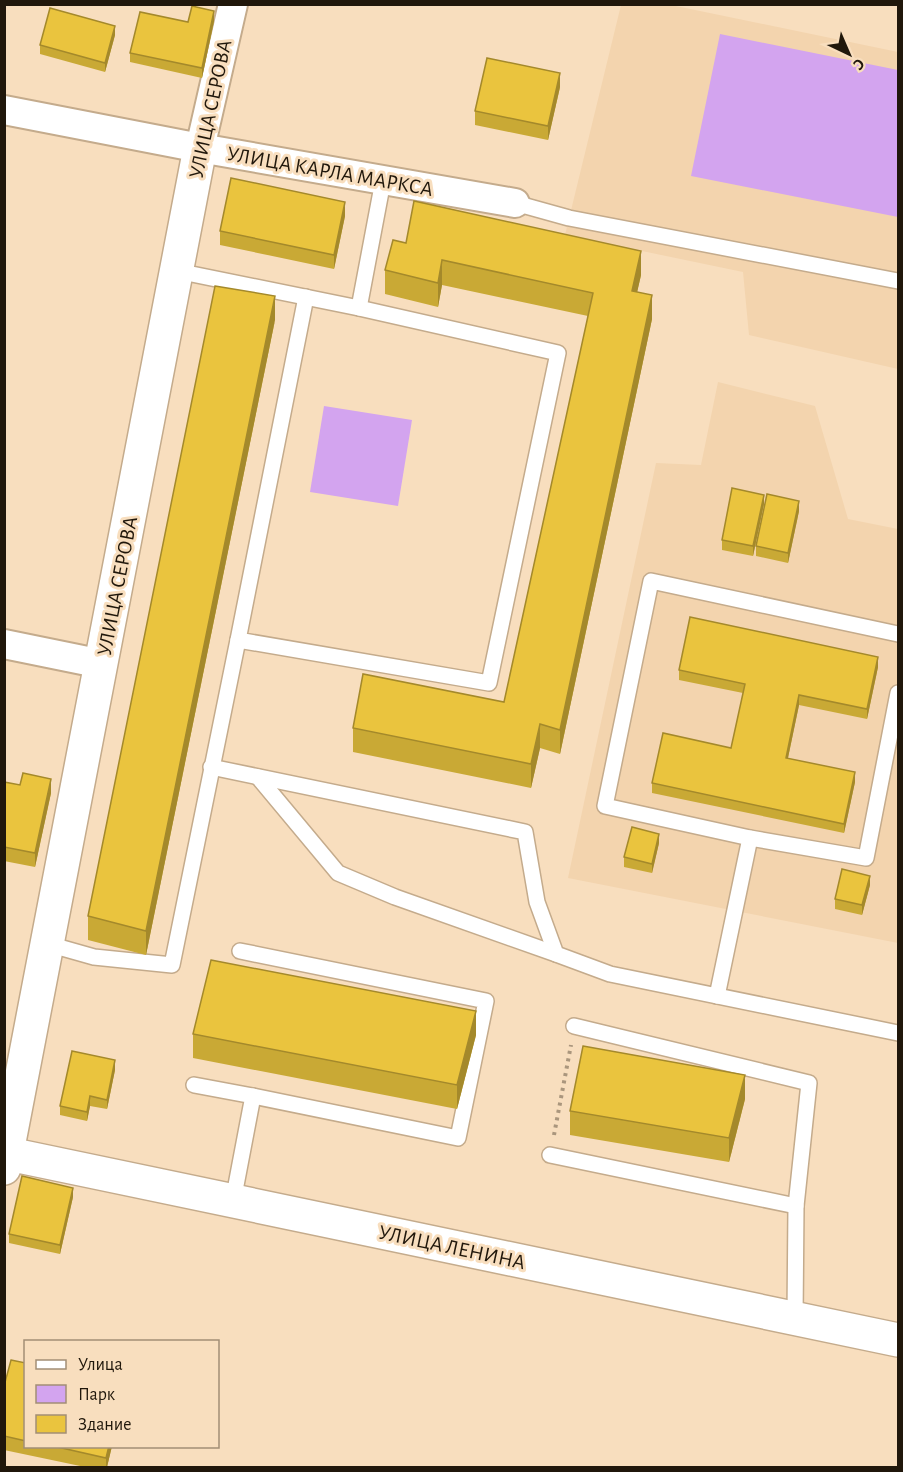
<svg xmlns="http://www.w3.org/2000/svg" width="903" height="1472" font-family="'Alegreya Sans',sans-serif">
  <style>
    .built { fill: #f3d4ae }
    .green { fill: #d3a4ef }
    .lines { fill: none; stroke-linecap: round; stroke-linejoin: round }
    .lane-casing { stroke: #c4ab8c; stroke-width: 18 }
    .street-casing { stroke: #c4ab8c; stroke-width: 32 }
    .secondary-casing { stroke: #c4ab8c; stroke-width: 36 }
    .path { stroke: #aa967d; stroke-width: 4; stroke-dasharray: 3 4.5; stroke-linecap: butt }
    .lane { stroke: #fff; stroke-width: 15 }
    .street { stroke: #fff; stroke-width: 28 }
    .secondary { stroke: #fff; stroke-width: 33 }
    .wall { fill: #c9a935 }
    .shaded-wall { fill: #a4892b }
    .building { fill: #eac43e; stroke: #a4892b; stroke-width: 1.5 }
    .labels { text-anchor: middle; stroke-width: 6; stroke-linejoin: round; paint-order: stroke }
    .street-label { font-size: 21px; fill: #20170b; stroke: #f8debe }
  </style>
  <rect width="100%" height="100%" fill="#f8debe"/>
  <!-- built -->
  <g class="built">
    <polygon points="621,5 671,5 898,52 898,369 749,335 743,272 565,235"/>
    <polygon points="718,382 815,406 848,519 898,529 898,943 568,878 656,463 701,465"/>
  </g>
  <!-- green -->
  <g class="green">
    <polygon points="720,34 898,70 898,217 691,176"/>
    <polygon points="324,406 412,420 398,506 310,492"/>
  </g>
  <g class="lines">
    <!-- lane casing -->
    <g class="lane-casing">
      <g id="lane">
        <polyline points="515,203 569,218 898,281"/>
        <polyline points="177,271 359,308 383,181"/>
        <polyline points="306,297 238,640 489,683 558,353 359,308"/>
        <polyline points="898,634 651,581 605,806 750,838 866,858 898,693"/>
        <polyline points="211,767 525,832 537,902 556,954 610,974 898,1033"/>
        <polyline points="258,777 338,873 395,897 556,954"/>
        <polyline points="48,944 94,957 172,965 238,640"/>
        <polyline points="240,951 486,1001 458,1138 253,1096"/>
        <polyline points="717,996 750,838"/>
        <polyline points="574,1026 809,1083 796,1206 795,1318"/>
        <polyline points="194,1085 253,1096 233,1201"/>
        <polyline points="550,1155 796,1206"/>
      </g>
    </g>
    <!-- street casing -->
    <g class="street-casing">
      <g id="street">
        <polyline points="4,110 200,148 515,203"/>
        <polyline points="200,148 233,4"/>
        <polyline points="4,644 102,664"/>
      </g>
    </g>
    <!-- secondary casing -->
    <g class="secondary-casing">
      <g id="secondary">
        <polyline points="4,1153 898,1340"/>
        <polyline points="4,1168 200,148"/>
      </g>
    </g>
    <!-- path -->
    <polyline class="path" points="554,1135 571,1045"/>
    <!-- lane -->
    <use href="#lane" class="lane"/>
    <!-- street -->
    <use href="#street" class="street"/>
    <!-- secondary -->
    <use href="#secondary" class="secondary"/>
  </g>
  <!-- wall -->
  <g class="wall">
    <polygon points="214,21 202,78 130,62 130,53 188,22"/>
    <polygon points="115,35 105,72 40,54 40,45"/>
    <polygon points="560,87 548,140 475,125 475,111"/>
    <polygon points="345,216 334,269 220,245 220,231"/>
    <polygon points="406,243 641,275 637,292 652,319 560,754 540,748 531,788 353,752 353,728 504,702 588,316 442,285 438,307 385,294 385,270"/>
    <polygon points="275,320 146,955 88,940 88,916"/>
    <polygon points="764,504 753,556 722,550 722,540"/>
    <polygon points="799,511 788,563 756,556 756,546"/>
    <polygon points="878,667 867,719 799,705 788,758 855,782 844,833 652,793 652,783 731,748 743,693 679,680 679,670"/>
    <polygon points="4,782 51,793 35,867 4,861"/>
    <polygon points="659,843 652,873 624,867 624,857"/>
    <polygon points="870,885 862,915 835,909 835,899"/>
    <polygon points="193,1034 476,1035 457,1109 193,1058"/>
    <polygon points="115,1070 107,1109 90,1106 87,1121 60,1115 60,1106"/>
    <polygon points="745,1099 729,1162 570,1135 570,1111"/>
    <polygon points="73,1197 60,1254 9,1243 9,1234"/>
    <polygon points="26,1363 26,1446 112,1446 107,1467 85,1467 4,1450 4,1386"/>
  </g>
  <!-- shaded-wall -->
  <g class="shaded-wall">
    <polygon points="214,11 214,21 202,78 202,68"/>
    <polygon points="115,26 115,35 105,72 105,63"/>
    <polygon points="560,73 560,87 548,140 548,126"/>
    <polygon points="345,202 345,216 334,269 334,255"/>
    <polygon points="641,251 641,275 632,315 632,291"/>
    <polygon points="442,260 442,285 438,307 438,283"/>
    <polygon points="652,295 652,319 560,754 560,730"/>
    <polygon points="275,296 275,320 146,955 146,931"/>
    <polygon points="764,495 764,504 753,556 753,546"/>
    <polygon points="799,501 799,511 788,563 788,553"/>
    <polygon points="878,657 878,667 867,719 867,709"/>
    <polygon points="799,695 799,705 786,767 786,758"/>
    <polygon points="540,724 540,748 531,788 531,764"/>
    <polygon points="855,772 855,782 844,833 844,824"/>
    <polygon points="51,779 51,793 35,867 35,853"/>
    <polygon points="659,834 659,843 652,873 652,864"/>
    <polygon points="870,876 870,885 862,915 862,905"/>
    <polygon points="476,1011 476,1035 457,1109 457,1085"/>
    <polygon points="115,1060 115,1070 107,1109 107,1100"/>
    <polygon points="745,1075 745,1099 729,1162 729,1138"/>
    <polygon points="90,1096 90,1106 87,1121 87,1112"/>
    <polygon points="73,1188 73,1197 60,1254 60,1245"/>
    <polygon points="109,1446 112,1446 107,1467 106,1467 106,1458"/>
  </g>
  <!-- building -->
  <g class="building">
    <polygon points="192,6 214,11 202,68 130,53 140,12 188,22"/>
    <polygon points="50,8 115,26 105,63 40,45"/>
    <polygon points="487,58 560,73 548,126 475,111"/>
    <polygon points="231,178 345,202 334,255 220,231"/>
    <polygon points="414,201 641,251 632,291 652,295 560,730 540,724 531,764 353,728 363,674 504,702 593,293 442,260 438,283 385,270 393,240 406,243"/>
    <polygon points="215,286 275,296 146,931 88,916"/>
    <polygon points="732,488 764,495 753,546 722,540"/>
    <polygon points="767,494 799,501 788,553 756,546"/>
    <polygon points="690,617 878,657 867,709 799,695 786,758 855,772 844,824 652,783 663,733 731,748 745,684 679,670"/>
    <polygon points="23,773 51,779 35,853 4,847 4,782 20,785"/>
    <polygon points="632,827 659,834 652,864 624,857"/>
    <polygon points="842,869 870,876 862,905 835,899"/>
    <polygon points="211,960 476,1011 457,1085 193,1034"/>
    <polygon points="583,1046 745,1075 729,1138 570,1111"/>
    <polygon points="72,1051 115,1060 107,1100 90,1096 87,1112 60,1106"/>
    <polygon points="22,1176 73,1188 60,1245 9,1234"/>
    <polygon points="11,1360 26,1363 26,1441 4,1436 4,1386"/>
    <polygon points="53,1446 109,1446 106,1458"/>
  </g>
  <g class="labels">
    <!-- street labels -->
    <g class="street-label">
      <text transform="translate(210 109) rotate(-78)" y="7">УЛИЦА СЕРОВА</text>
      <text transform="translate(330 171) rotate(10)" y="7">УЛИЦА КАРЛА МАРКСА</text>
      <text transform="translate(117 586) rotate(-79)" y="7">УЛИЦА СЕРОВА</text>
      <text transform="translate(452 1247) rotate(12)" y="7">УЛИЦА ЛЕНИНА</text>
    </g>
  </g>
  <!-- border -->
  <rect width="903" height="1472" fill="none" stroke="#20170b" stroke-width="12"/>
  <!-- legend -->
  <rect x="24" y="1340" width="195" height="108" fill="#f8debe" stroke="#a28e76" stroke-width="1.5"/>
  <rect x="36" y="1360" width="30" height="9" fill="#ffffff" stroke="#a28e76" stroke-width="1.5"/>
  <text x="78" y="1370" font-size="18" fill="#20170b">Улица</text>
  <rect x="36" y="1385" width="30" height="18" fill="#d3a4ef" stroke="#a28e76" stroke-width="1.5"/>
  <text x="78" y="1400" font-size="18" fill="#20170b">Парк</text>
  <rect x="36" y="1415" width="30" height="18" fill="#eac43e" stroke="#a28e76" stroke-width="1.5"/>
  <text x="78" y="1430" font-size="18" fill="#20170b">Здание</text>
  <!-- north arrow -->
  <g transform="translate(849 54) rotate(136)" stroke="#f8debe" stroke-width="4.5" paint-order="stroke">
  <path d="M0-4.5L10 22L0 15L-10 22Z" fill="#20170b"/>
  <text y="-9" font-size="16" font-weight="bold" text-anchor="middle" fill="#20170b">С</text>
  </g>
</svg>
